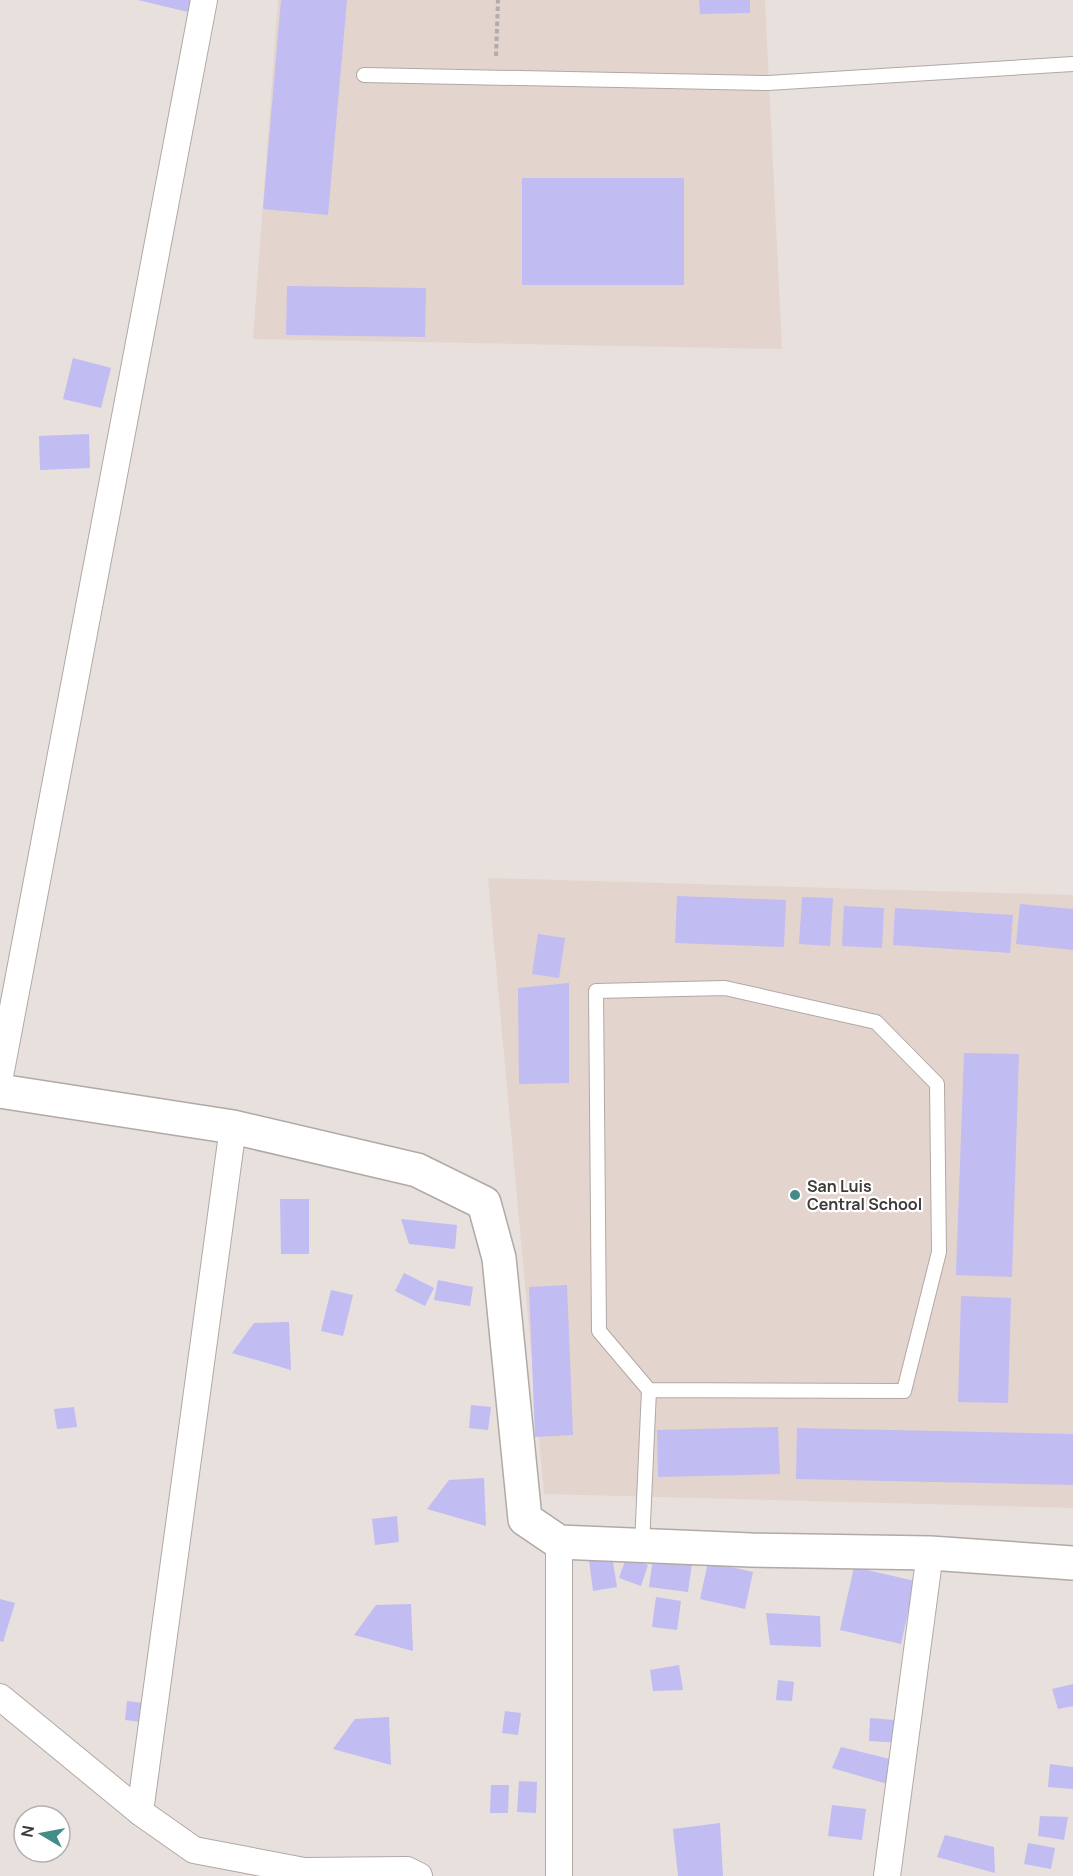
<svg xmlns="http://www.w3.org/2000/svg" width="1073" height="1876" font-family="Manrope,sans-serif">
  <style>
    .built { fill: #e4d4ce }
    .building { fill: #c1bcf1 }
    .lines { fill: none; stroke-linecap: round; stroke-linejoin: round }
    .service-casing { stroke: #b0a9a6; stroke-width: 16 }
    .minor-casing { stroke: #b0a9a6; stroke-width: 28 }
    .tertiary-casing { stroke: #b0a9a6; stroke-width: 36 }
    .path { stroke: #b2acaa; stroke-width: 4; stroke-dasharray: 4.5 3; stroke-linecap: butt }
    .service { stroke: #fff; stroke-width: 14 }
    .minor { stroke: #fff; stroke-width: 26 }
    .tertiary { stroke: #fff; stroke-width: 33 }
    .poi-dot { fill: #448c8a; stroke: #fff; stroke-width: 2 }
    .labels { text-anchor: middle; stroke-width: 4.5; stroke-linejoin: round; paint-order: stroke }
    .poi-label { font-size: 16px; font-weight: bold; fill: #3e3b3a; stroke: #fff; text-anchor: start }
  </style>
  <rect width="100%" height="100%" fill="#e7e0dd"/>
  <!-- built -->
  <g class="built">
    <polygon points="278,0 765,0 782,349 253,339"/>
    <polygon points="488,878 1073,895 1073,1508 544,1494"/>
  </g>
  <!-- building -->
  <g class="building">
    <polygon points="138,0 191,0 188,12"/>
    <polygon points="281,0 347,0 328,215 263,209"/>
    <polygon points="699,0 750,0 750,13 700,14"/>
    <rect x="522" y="178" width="162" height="107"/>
    <polygon points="287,286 426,288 425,337 286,335"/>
    <polygon points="73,358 111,368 101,408 63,399"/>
    <polygon points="89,434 90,468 40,470 39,436"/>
    <polygon points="677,896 786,900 784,947 675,943"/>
    <polygon points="802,897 833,898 830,946 799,944"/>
    <polygon points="1020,904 1073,909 1073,950 1016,944"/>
    <polygon points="844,906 884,908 882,948 842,946"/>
    <polygon points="895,908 1013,915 1010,953 893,945"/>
    <polygon points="538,934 565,938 559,978 532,974"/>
    <polygon points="569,983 569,1083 519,1084 518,988"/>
    <polygon points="964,1053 1019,1054 1012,1277 956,1275"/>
    <polygon points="280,1199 309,1199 309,1254 281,1254"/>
    <polygon points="401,1219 457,1225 455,1249 409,1244"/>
    <polygon points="404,1273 434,1288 425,1306 395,1291"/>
    <polygon points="438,1280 473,1287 470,1306 434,1300"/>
    <polygon points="567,1285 573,1435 535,1437 529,1287"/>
    <polygon points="331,1290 353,1295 343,1336 321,1331"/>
    <polygon points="961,1296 1011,1298 1008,1403 958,1402"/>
    <polygon points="289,1322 291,1370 232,1353 254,1323"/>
    <polygon points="471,1405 491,1407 488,1430 469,1428"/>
    <polygon points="74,1407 77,1427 57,1429 54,1409"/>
    <polygon points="778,1427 780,1474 658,1477 657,1430"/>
    <polygon points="797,1428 1073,1434 1073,1485 796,1479"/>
    <polygon points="484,1478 486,1526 427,1509 449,1480"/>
    <polygon points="397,1516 399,1542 375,1545 372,1519"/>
    <polygon points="612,1556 617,1587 593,1591 589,1560"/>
    <polygon points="626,1558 648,1565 641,1586 619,1578"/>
    <polygon points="653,1558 692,1563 688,1592 649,1587"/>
    <polygon points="708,1562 753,1572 745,1609 700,1599"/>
    <polygon points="854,1567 915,1581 901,1644 840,1630"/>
    <polygon points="656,1597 681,1601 677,1630 652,1627"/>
    <polygon points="0,1599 15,1603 3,1642 0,1641"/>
    <polygon points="411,1604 413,1651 354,1635 376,1605"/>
    <polygon points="766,1613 820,1616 821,1647 770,1645"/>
    <polygon points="679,1665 683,1690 653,1691 650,1670"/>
    <polygon points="778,1680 794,1682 792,1701 776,1700"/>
    <polygon points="1073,1684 1073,1706 1058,1709 1052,1689"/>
    <polygon points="127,1701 153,1704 150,1723 125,1720"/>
    <polygon points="505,1711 521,1713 518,1735 502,1733"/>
    <polygon points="389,1717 391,1765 333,1749 355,1719"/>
    <polygon points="870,1718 906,1721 904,1743 869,1741"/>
    <polygon points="841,1747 890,1759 891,1785 832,1768"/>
    <polygon points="1050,1764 1073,1767 1073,1789 1048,1787"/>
    <polygon points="519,1781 537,1782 536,1813 517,1812"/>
    <polygon points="491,1785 509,1785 508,1813 490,1813"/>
    <polygon points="832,1805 866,1809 862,1840 828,1836"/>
    <polygon points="1040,1816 1068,1817 1064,1840 1038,1836"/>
    <polygon points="720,1823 723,1876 678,1876 673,1829"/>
    <polygon points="945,1835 994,1847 995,1873 937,1857"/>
    <polygon points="1028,1843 1055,1848 1051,1869 1024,1864"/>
  </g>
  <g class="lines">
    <!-- service casing -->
    <g class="service-casing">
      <g id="service">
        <polyline points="364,75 768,83 1073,64"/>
        <polyline points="642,1545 649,1390 599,1331 596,991 725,988 876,1022 937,1084 939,1252 904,1391 649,1390"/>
      </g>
    </g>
    <!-- minor casing -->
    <g class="minor-casing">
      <g id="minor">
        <polyline points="0,1076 204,0"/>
        <polyline points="0,1697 140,1812 194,1850 304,1871 407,1870 419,1876"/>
        <polyline points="140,1812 233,1127"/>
        <polyline points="559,1876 559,1542"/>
        <polyline points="887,1876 930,1553"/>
      </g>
    </g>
    <!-- tertiary casing -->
    <g class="tertiary-casing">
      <polyline id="tertiary" points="0,1091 233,1127 417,1170 484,1203 499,1258 525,1519 559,1542 751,1550 930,1553 1073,1563"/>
    </g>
    <!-- path -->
    <polyline class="path" points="496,56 498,0"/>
    <!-- service -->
    <use href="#service" class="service"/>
    <!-- minor -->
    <use href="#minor" class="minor"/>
    <!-- tertiary -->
    <use href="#tertiary" class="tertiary"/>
  </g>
  <!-- markers -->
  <circle class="poi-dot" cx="795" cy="1195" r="6"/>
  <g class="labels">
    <!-- poi labels -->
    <g class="poi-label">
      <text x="807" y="1192">San Luis<tspan x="807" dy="18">Central School</tspan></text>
    </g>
  </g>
  <!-- north arrow -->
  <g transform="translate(42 1834) rotate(280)"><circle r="28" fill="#ffffff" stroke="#b2b1b0" stroke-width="1.5"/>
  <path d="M0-4.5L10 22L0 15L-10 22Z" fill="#448c8a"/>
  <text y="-9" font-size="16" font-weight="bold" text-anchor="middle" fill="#3e3b3a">N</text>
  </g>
</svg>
